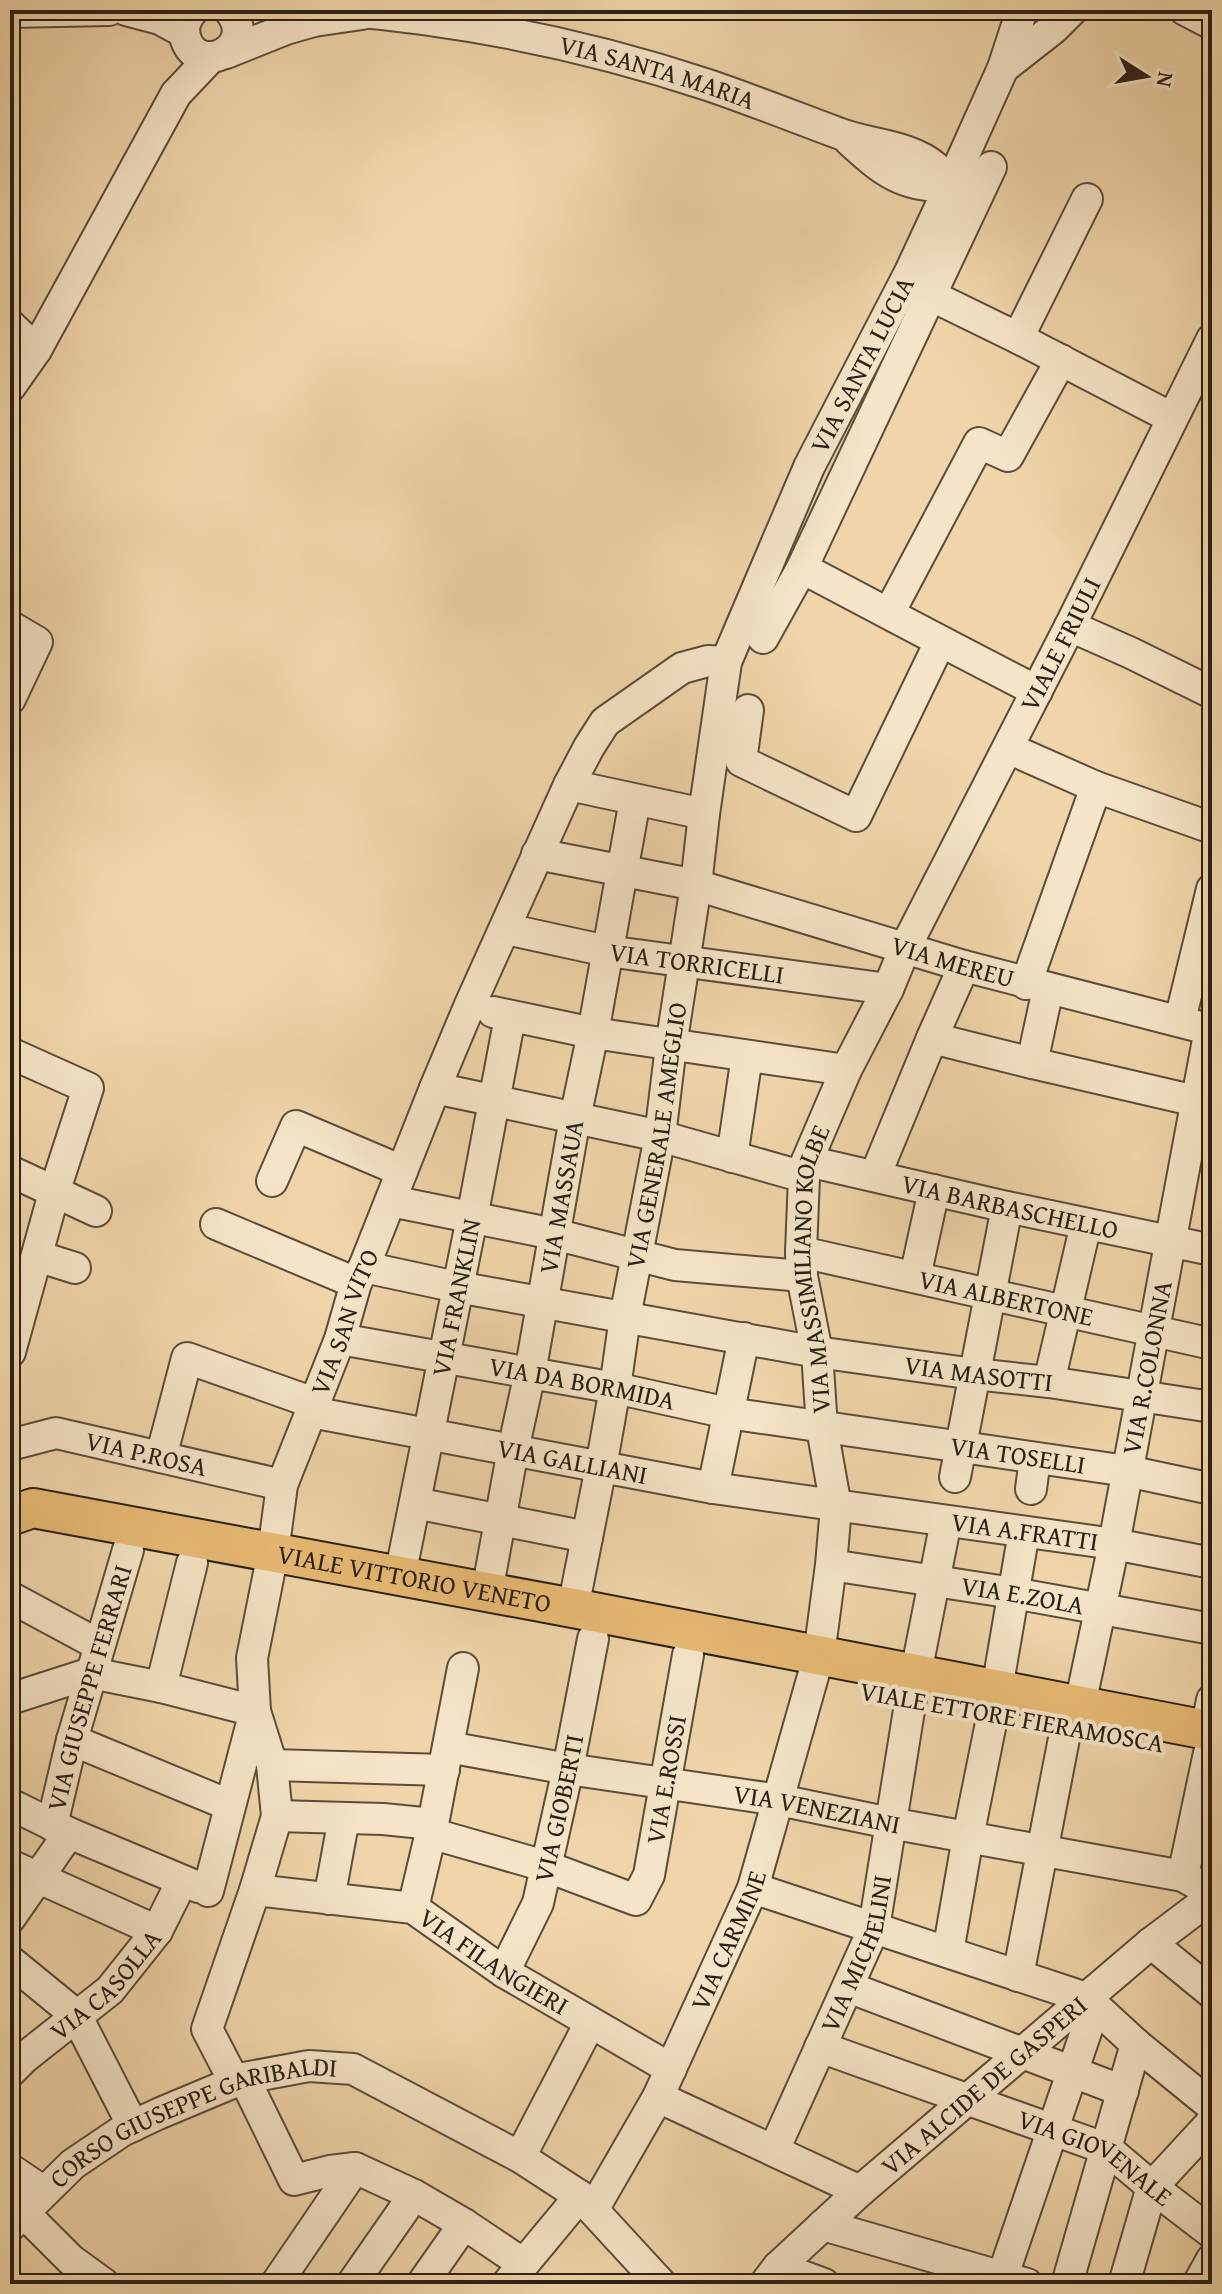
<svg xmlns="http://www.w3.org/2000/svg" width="1222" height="2294" font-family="'Gentium Book Plus',serif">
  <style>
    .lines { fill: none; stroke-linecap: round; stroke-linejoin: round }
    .minor-casing { stroke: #5b4d3c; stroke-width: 34 }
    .major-casing { stroke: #2a2017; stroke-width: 42 }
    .minor { stroke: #f5e4c7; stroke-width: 30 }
    .major { stroke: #e8ba74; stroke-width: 38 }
    .labels { text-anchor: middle; stroke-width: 8; stroke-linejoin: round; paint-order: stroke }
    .street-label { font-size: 26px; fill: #2a2017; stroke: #f5e4c7 }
  </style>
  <rect width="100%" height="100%" fill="#efd5a9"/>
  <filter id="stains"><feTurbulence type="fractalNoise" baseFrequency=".0025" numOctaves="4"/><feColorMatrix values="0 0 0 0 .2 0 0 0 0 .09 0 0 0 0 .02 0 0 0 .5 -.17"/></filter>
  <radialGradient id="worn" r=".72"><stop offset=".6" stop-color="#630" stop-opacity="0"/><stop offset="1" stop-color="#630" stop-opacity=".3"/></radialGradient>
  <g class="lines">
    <!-- minor casing -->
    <g class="minor-casing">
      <g id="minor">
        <polyline points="126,10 160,19 184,32"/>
        <path d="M193,10C185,19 182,28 186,40C200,78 260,46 229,10"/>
        <path id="s1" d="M340,10C464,20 590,46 708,85C752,100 795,117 838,133C868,145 910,145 935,167C941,172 945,180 950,186"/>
        <polyline points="1185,10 1212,24"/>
        <polyline points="10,12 109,10"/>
        <polyline points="226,53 286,29 314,21 362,14"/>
        <polyline points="1003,68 1054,28 1072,10"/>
        <path d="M850,141C883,171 903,188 950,186"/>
        <polyline points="930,295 1018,338 1172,418"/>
        <polyline points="10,325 36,350"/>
        <polyline points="1018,338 1087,199"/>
        <polyline points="10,387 36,350 176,94 211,57"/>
        <polyline points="802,568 991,167"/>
        <polyline points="889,613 979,443 1008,456 1061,360"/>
        <polyline points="10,626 37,642 10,699"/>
        <polyline points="1070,626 1131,653 1212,693"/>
        <path d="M763,638L802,568C880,609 958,651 1037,691"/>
        <polyline points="748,710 741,761 856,816 940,642"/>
        <polyline points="1008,748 1096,787 1212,828"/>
        <polyline points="569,785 704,814"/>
        <path id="s2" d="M537,854L696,885L964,966L1212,1030"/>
        <path id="s3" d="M506,929L607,951L888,989"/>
        <polyline points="1026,984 1096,787"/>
        <polyline points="1048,989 1032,1063 1196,1101"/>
        <polyline points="493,1012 593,1033 846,1070"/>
        <polyline points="1180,1020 1212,889"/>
        <polyline points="932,1038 1032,1063"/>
        <polyline points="10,1053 88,1088 54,1193 10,1352"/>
        <polyline points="435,1088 660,1136 804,1177"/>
        <polyline points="732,1157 747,1056"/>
        <path id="s4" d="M807,1161L1007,1207L1212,1250"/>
        <polyline points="10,1171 96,1211"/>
        <polyline points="875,1176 932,1038 964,966"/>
        <polyline points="272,1181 296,1126 402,1171"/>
        <polyline points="391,1201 554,1234 675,1265 802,1276"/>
        <polyline points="216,1224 356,1283"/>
        <path id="s5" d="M801,1252L1212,1344"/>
        <polyline points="37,1256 75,1268"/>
        <path id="s6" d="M364,1267L457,1287L817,1352L974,1374L1049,1382L1212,1407"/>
        <polyline points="915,1277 934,1190"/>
        <path id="s7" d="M340,1339L615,1388L728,1413L1127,1471L1212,1489"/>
        <polyline points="1049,1382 1086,1224"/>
        <path id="s8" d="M311,1412L713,1488L1114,1544L1212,1563"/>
        <path id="s9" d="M10,1445L56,1433L282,1485"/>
        <polyline points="161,1457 187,1358 314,1403"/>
        <polyline points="955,1477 1007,1207"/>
        <polyline points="713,1488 744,1338"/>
        <polyline points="1031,1489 1035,1458"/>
        <polyline points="415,1503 587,1537"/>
        <path id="s10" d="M831,1565L1013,1593L1212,1629"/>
        <path id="s11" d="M400,1576L472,1218L510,1017"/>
        <path id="s12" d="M487,1592L513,1450L530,1373L575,1118L593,1033L635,800"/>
        <polyline points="10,1597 99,1645"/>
        <path id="s13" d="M573,1608L601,1467L615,1388L625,1317L660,1136L671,1046L696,885L704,814L726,662L809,467L910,272L950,186L1003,68L1022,10"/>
        <polyline points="916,1673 946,1521"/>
        <polyline points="161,1687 192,1563"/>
        <polyline points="997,1689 1024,1532"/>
        <polyline points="10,1699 91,1673 161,1687 255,1711 208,1891"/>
        <path id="s14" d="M1080,1705L1114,1544L1210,1029"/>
        <polyline points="1206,1730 1212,1700"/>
        <polyline points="72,1740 229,1805"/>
        <path id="s15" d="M448,1747L568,1769L779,1800L890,1823L1183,1876L1212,1892"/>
        <polyline points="272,1765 444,1770"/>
        <polyline points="10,1804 69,1833 198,1887"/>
        <polyline points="277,1816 383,1819 433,1824"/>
        <path id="s16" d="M52,1825L72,1740L128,1550"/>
        <path id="s17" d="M430,1833L545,1866L636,1900L649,1875L688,1655"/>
        <polyline points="10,1865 157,1931"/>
        <polyline points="1183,1876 1209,1753"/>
        <polyline points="753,1888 1086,1998 1136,2044 1212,2106"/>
        <path id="s18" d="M255,1890L413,1908L504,1972L671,2069"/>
        <polyline points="329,1899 344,1818"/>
        <polyline points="413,1908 433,1824 463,1668"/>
        <polyline points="10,1918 69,1833"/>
        <polyline points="1151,1943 1212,1993"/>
        <polyline points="948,1952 968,1837 993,1713"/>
        <polyline points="10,1961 76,2015 133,2126"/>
        <path id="s19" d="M504,1972L538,1903L568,1769L593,1639"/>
        <polyline points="1018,1976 1066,1728"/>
        <polyline points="848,1987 1123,2091"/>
        <path id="s20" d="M820,2047L1107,2149L1152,2187L1212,2233"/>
        <path id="s21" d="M10,2072L24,2058L110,1990L157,1931L182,1881"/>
        <polyline points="244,2078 294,2180 330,2171 355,2168 414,2195 464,2224 522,2263"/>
        <path id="s22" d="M234,2081L207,2029L255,1890L277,1816L272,1765L255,1711L252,1658L273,1553L282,1485L340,1339L356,1283L364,1267L435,1088L469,1007L569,785L589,747L605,722L682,668L708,661L726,662"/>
        <polyline points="658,2097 860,2191"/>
        <path id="s23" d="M774,2150L874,1928L911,1698"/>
        <polyline points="520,2157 590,2023"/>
        <polyline points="10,2169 44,2192"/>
        <path id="s24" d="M594,2208L658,2097L753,1888L819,1655L831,1565L836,1507L822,1428L817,1352L802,1276L801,1252L804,1177L807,1161L846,1070L888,989L905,948L1070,626L1212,339"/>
        <polyline points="23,2212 71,2260 104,2284"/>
        <polyline points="823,2225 1027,2284"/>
        <path id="s25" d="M10,2226L73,2164L122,2131L158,2114L244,2078L309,2066L353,2069L520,2157L580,2196L661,2284"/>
        <polyline points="778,2267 824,2284"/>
        <polyline points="276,2284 355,2168"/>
        <polyline points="352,2284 414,2195"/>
        <polyline points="422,2284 464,2224"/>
        <polyline points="507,2284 580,2196"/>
        <path id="s26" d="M765,2284L778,2267L860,2191L1151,1943L1212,1897"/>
        <polyline points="1000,2284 1088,2026 1086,1998"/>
        <polyline points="1067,2284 1136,2044"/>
        <polyline points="1124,2284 1152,2187 1212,2122"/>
        <polyline points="1198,2284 1212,2259"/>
      </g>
    </g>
    <!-- major casing -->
    <g class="major-casing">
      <g id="major">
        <path id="s27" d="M10,1516L33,1508L573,1608L1212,1731"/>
      </g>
    </g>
    <!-- minor -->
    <use href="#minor" class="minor"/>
    <!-- major -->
    <use href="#major" class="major"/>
  </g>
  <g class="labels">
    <!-- street labels -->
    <g class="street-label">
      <text dy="9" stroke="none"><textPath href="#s1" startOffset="324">VIA SANTA MARIA</textPath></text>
      <text dy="9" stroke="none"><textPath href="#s13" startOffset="1286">VIA SANTA LUCIA</textPath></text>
      <text dy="9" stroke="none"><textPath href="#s24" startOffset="1674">VIALE FRIULI</textPath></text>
      <text dy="9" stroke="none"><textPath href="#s3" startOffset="194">VIA TORRICELLI</textPath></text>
      <text dy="9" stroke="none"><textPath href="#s2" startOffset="430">VIA MEREU</textPath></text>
      <text dy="9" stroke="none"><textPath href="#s13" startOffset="480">VIA GENERALE AMEGLIO</textPath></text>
      <text dy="9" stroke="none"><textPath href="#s12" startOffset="402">VIA MASSAUA</textPath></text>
      <text dy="9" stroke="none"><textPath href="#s4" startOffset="208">VIA BARBASCHELLO</textPath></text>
      <text dy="9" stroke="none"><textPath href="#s24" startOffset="990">VIA MASSIMILIANO KOLBE</textPath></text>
      <text dy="9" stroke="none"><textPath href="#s11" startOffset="284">VIA FRANKLIN</textPath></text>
      <text dy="9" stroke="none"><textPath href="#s5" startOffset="210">VIA ALBERTONE</textPath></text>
      <text dy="9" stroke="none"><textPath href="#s22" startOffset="794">VIA SAN VITO</textPath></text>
      <text dy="9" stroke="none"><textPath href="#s14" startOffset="344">VIA R.COLONNA</textPath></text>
      <text dy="9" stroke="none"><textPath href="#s6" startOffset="624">VIA MASOTTI</textPath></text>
      <text dy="9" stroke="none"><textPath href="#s7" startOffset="246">VIA DA BORMIDA</textPath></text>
      <text dy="9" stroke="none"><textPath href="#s9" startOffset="140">VIA P.ROSA</textPath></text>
      <text dy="9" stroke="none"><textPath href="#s7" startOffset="688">VIA TOSELLI</textPath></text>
      <text dy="9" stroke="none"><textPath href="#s8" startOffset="266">VIA GALLIANI</textPath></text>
      <text dy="9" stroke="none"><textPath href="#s8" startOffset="724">VIA A.FRATTI</textPath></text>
      <text dy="9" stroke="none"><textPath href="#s27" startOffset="412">VIALE VITTORIO VENETO</textPath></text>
      <text dy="9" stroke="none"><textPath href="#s10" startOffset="194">VIA E.ZOLA</textPath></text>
      <text dy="9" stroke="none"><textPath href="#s16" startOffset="142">VIA GIUSEPPE FERRARI</textPath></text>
      <text transform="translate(1012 1717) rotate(10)" y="9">VIALE ETTORE FIERAMOSCA</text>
      <text dy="9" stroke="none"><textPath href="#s17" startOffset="342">VIA E.ROSSI</textPath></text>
      <text dy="9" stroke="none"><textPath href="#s19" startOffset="174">VIA GIOBERTI</textPath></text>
      <text dy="9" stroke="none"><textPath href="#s15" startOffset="374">VIA VENEZIANI</textPath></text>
      <text dy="9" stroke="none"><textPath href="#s24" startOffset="300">VIA CARMINE</textPath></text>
      <text dy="9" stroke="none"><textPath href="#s23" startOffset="214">VIA MICHELINI</textPath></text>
      <text dy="9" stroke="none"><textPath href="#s18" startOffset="256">VIA FILANGIERI</textPath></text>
      <text dy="9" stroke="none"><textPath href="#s21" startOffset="130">VIA CASOLLA</textPath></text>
      <text dy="9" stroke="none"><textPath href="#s26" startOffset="296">VIA ALCIDE DE GASPERI</textPath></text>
      <text dy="9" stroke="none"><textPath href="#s25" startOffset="218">CORSO GIUSEPPE GARIBALDI</textPath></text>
      <text dy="9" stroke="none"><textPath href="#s20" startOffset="298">VIA GIOVENALE</textPath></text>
    </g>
  </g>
  <!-- margin -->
  <rect width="1222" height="2294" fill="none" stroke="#efd5a9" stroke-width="40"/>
  <rect x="12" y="12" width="1198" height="2270" fill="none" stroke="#2a2017" stroke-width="4"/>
  <rect x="20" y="20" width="1182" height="2254" fill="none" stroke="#2a2017" stroke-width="2"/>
  <!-- north arrow -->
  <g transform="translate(1146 76) rotate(101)" stroke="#f5e4c7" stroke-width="6" paint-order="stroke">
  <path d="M0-6L14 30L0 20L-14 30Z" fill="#2a2017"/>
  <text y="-12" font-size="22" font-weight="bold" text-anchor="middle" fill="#2a2017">N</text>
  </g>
  <rect width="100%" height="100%" filter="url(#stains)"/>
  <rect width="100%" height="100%" fill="url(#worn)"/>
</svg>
